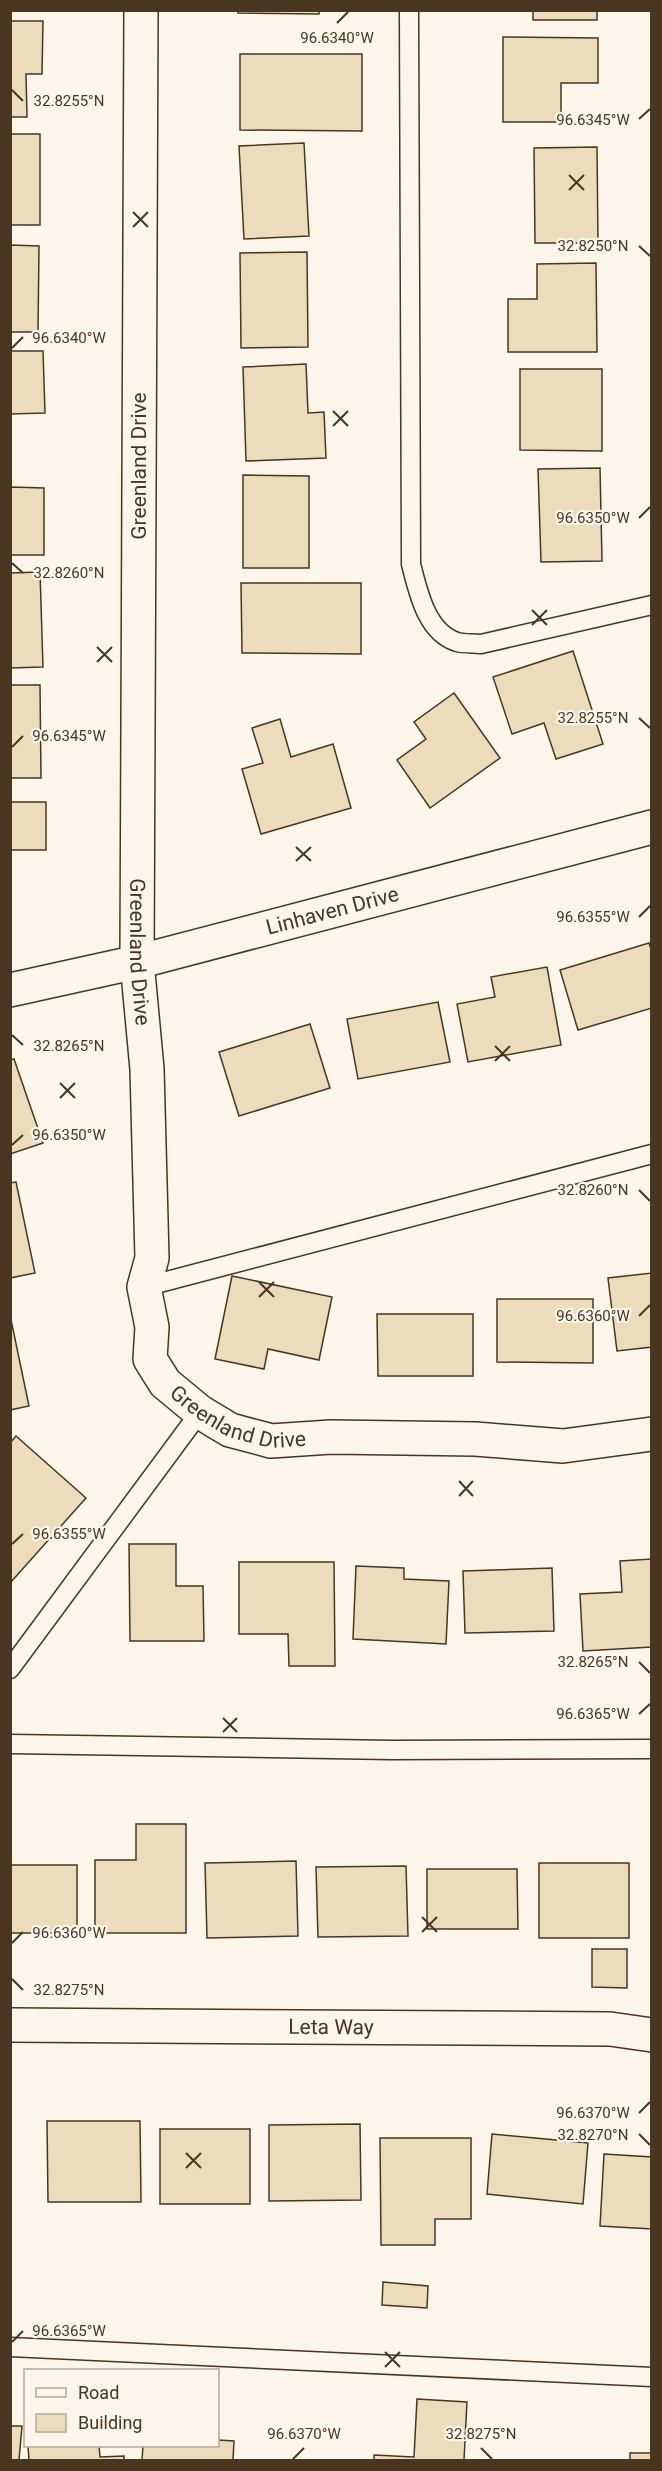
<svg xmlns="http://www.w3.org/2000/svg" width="662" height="2471" font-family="Roboto,sans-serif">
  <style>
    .building { fill: #ecdcbc; stroke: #4a3520; stroke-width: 1.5 }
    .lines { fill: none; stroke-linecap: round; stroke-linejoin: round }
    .service-casing { stroke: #4a3520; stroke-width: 21 }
    .minor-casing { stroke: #4a3520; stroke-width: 36 }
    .service { stroke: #fbf6e9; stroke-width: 18 }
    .minor { stroke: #fbf6e9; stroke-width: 33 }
    .ticks { fill: none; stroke: #4a3520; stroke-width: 2 }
    .labels { text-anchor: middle; stroke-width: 4.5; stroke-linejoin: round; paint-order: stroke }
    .street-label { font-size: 21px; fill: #4a3520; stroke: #fbf6e9 }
    .ticks-label { font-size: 15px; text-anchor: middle; fill: #4a3520; stroke: #fbf6e9; stroke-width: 4.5; stroke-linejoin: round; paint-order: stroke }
  </style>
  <rect width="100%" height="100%" fill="#fbf6e9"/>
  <!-- building -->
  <g class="building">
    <polygon points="238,10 319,10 319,14 238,13"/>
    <rect x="533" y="10" width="64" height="10"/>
    <polygon points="10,21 43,21 42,74 26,74 27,117 10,117"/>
    <polygon points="503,37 598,38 598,83 561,83 561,122 503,122"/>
    <polygon points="240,54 362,54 362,131 240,130"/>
    <rect x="10" y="134" width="30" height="91"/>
    <polygon points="304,143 309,236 244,239 239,146"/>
    <polygon points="597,147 598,243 535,243 534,148"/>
    <polygon points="10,245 39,246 38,332 10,332"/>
    <polygon points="307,252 308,347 241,348 240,253"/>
    <polygon points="596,263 597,352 508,352 508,299 537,299 537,264"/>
    <polygon points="10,351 43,351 45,413 10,414"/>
    <polygon points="306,364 308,413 324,412 326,458 246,461 243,367"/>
    <polygon points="520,369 602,369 602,451 520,450"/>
    <polygon points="600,468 602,561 541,562 538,469"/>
    <polygon points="243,475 309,476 309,568 243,568"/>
    <polygon points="10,487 44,488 44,555 10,555"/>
    <polygon points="40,572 43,667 10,668 10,573"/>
    <polygon points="241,583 361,583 361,654 242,653"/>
    <polygon points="573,651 603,744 556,759 544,723 512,734 493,677"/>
    <polygon points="10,685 40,685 41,778 10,778"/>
    <polygon points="454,693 500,758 430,808 397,760 426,739 414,722"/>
    <polygon points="280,719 291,757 333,744 351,808 261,834 242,769 263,763 252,728"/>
    <rect x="10" y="802" width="36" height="48"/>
    <polygon points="649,943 652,952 652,1008 578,1030 560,970"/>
    <polygon points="547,967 561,1045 468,1062 457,1004 495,997 491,977"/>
    <polygon points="438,1002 450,1062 358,1079 347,1019"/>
    <polygon points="310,1024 330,1088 239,1116 219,1052"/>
    <polygon points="14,1059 43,1143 10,1154 10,1060"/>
    <polygon points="16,1182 35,1273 10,1278 10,1183"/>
    <polygon points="652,1273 652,1347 617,1351 608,1278"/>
    <polygon points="232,1276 332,1297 319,1360 268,1349 264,1369 215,1359"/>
    <polygon points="497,1299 593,1299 593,1363 497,1362"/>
    <polygon points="377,1314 473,1314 473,1376 378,1376"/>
    <polygon points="10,1315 29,1406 10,1410"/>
    <polygon points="16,1436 86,1498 10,1583 10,1443"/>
    <polygon points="129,1544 176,1544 176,1586 203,1586 204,1641 130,1641"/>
    <polygon points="652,1559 652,1647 583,1651 580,1594 622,1592 620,1561"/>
    <polygon points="239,1562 334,1562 335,1666 289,1666 288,1634 239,1634"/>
    <polygon points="356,1566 404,1568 404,1579 449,1581 446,1644 353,1639"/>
    <polygon points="552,1568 554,1631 465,1633 463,1571"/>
    <polygon points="136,1824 186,1824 186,1933 95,1933 95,1860 136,1860"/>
    <polygon points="296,1861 298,1936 207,1938 205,1863"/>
    <rect x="539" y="1863" width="90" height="75"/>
    <rect x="10" y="1865" width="67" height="68"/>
    <polygon points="406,1866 408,1936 318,1937 316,1867"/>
    <polygon points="427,1869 517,1869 518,1929 427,1929"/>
    <polygon points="592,1949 627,1949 627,1988 592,1987"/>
    <polygon points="47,2121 140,2121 141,2202 48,2202"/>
    <polygon points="360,2124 361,2200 269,2201 269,2125"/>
    <rect x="160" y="2129" width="90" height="75"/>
    <polygon points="492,2134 588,2143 583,2204 487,2194"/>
    <polygon points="380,2138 471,2138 471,2219 435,2219 435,2245 381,2245"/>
    <polygon points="604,2154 652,2157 652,2229 600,2226"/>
    <polygon points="383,2282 428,2286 427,2308 382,2305"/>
    <polygon points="417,2399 467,2402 464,2460 374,2460 374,2455 414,2457"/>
    <polygon points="10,2426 22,2426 19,2460 10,2460"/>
    <polygon points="218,2440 234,2441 233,2460 142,2460 143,2446 218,2446"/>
    <polygon points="28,2446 99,2446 100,2457 124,2456 124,2460 29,2460"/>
    <rect x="630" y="2453" width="22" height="7"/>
  </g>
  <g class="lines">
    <!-- service casing -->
    <g class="service-casing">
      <g id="service">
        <path d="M409,10L411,564C418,591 426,632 457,642C464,644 474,643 481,644L652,605"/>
        <polyline points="144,1287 652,1154"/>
        <polyline points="10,1669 200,1412"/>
        <polyline points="10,1744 392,1750 652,1749"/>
        <polyline points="10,2347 652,2377"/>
      </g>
    </g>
    <!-- minor casing -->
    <g class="minor-casing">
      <g id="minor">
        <path id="s1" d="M141,10L137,962L147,1069L152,1258L144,1287L152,1327L150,1359L165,1383L200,1412L230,1430L271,1441L331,1437L475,1439L563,1446L652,1434"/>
        <path id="s2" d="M10,990L137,962L652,827"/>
        <path id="s3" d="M10,2025L610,2029L652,2035"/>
      </g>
    </g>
    <!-- service -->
    <use href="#service" class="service"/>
    <!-- minor -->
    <use href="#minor" class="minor"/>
  </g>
  <!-- ticks -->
  <path class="ticks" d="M337,23L348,12M12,90L23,101M639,119L650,109M569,175L584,190M569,190L584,175M133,212L148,227M133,227L148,212M639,246L650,256M12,348L23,337M333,411L348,426M333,426L348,411M639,518L650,507M12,563L23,573M532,610L547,625M532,625L547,610M97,647L112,662M97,662L112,647M639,718L650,728M12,747L23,736M296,847L311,861M296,861L311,847M639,917L650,906M12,1035L23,1045M495,1046L510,1061M495,1061L510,1046M60,1083L75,1098M60,1098L75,1083M12,1145L23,1135M639,1190L650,1201M259,1282L274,1297M259,1297L274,1282M639,1316L650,1305M459,1481L473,1496M459,1496L473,1481M12,1544L23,1534M639,1662L650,1673M639,1714L650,1704M223,1718L237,1732M223,1732L237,1718M422,1917L437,1932M422,1932L437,1917M12,1943L23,1932M12,1979L23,1990M639,2113L650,2102M639,2134L650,2145M186,2153L201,2168M186,2168L201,2153M12,2342L23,2331M385,2352L400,2367M385,2367L400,2352M481,2448L492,2459M293,2459L304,2448"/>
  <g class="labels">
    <!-- street labels -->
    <g class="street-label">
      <text transform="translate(139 466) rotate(-90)" y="7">Greenland Drive</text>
      <text dy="7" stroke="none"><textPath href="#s2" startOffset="332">Linhaven Drive</textPath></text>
      <text dy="7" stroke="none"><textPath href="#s1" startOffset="942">Greenland Drive</textPath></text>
      <text dy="7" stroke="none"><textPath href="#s1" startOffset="1464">Greenland Drive</textPath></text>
      <text dy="7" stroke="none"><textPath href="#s3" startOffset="321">Leta Way</textPath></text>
    </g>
  </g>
  <g class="ticks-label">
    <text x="337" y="43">96.6340°W</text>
    <text x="69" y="106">32.8255°N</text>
    <text x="593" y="125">96.6345°W</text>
    <text x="593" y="251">32.8250°N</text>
    <text x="69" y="343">96.6340°W</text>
    <text x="593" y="523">96.6350°W</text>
    <text x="69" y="578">32.8260°N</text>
    <text x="593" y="723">32.8255°N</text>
    <text x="69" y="741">96.6345°W</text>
    <text x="593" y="922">96.6355°W</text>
    <text x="69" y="1051">32.8265°N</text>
    <text x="69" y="1140">96.6350°W</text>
    <text x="593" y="1195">32.8260°N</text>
    <text x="593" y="1321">96.6360°W</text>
    <text x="69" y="1539">96.6355°W</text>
    <text x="593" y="1667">32.8265°N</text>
    <text x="593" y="1719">96.6365°W</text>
    <text x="69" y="1938">96.6360°W</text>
    <text x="69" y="1995">32.8275°N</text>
    <text x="593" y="2118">96.6370°W</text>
    <text x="593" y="2140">32.8270°N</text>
    <text x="69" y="2336">96.6365°W</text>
    <text x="304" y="2439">96.6370°W</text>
    <text x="481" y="2439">32.8275°N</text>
  </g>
  <!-- border -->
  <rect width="662" height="2471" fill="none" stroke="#4a3520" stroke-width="24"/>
  <!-- legend -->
  <rect x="24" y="2369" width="195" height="78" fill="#fbf6e9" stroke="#b4a999" stroke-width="1.5"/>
  <rect x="36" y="2388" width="30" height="9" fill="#fbf6e9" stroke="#b4a999" stroke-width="1.5"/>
  <text x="78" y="2399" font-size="18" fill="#4a3520">Road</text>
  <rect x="36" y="2414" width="30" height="18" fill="#ecdcbc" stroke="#b4a999" stroke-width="1.5"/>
  <text x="78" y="2429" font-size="18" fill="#4a3520">Building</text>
</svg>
